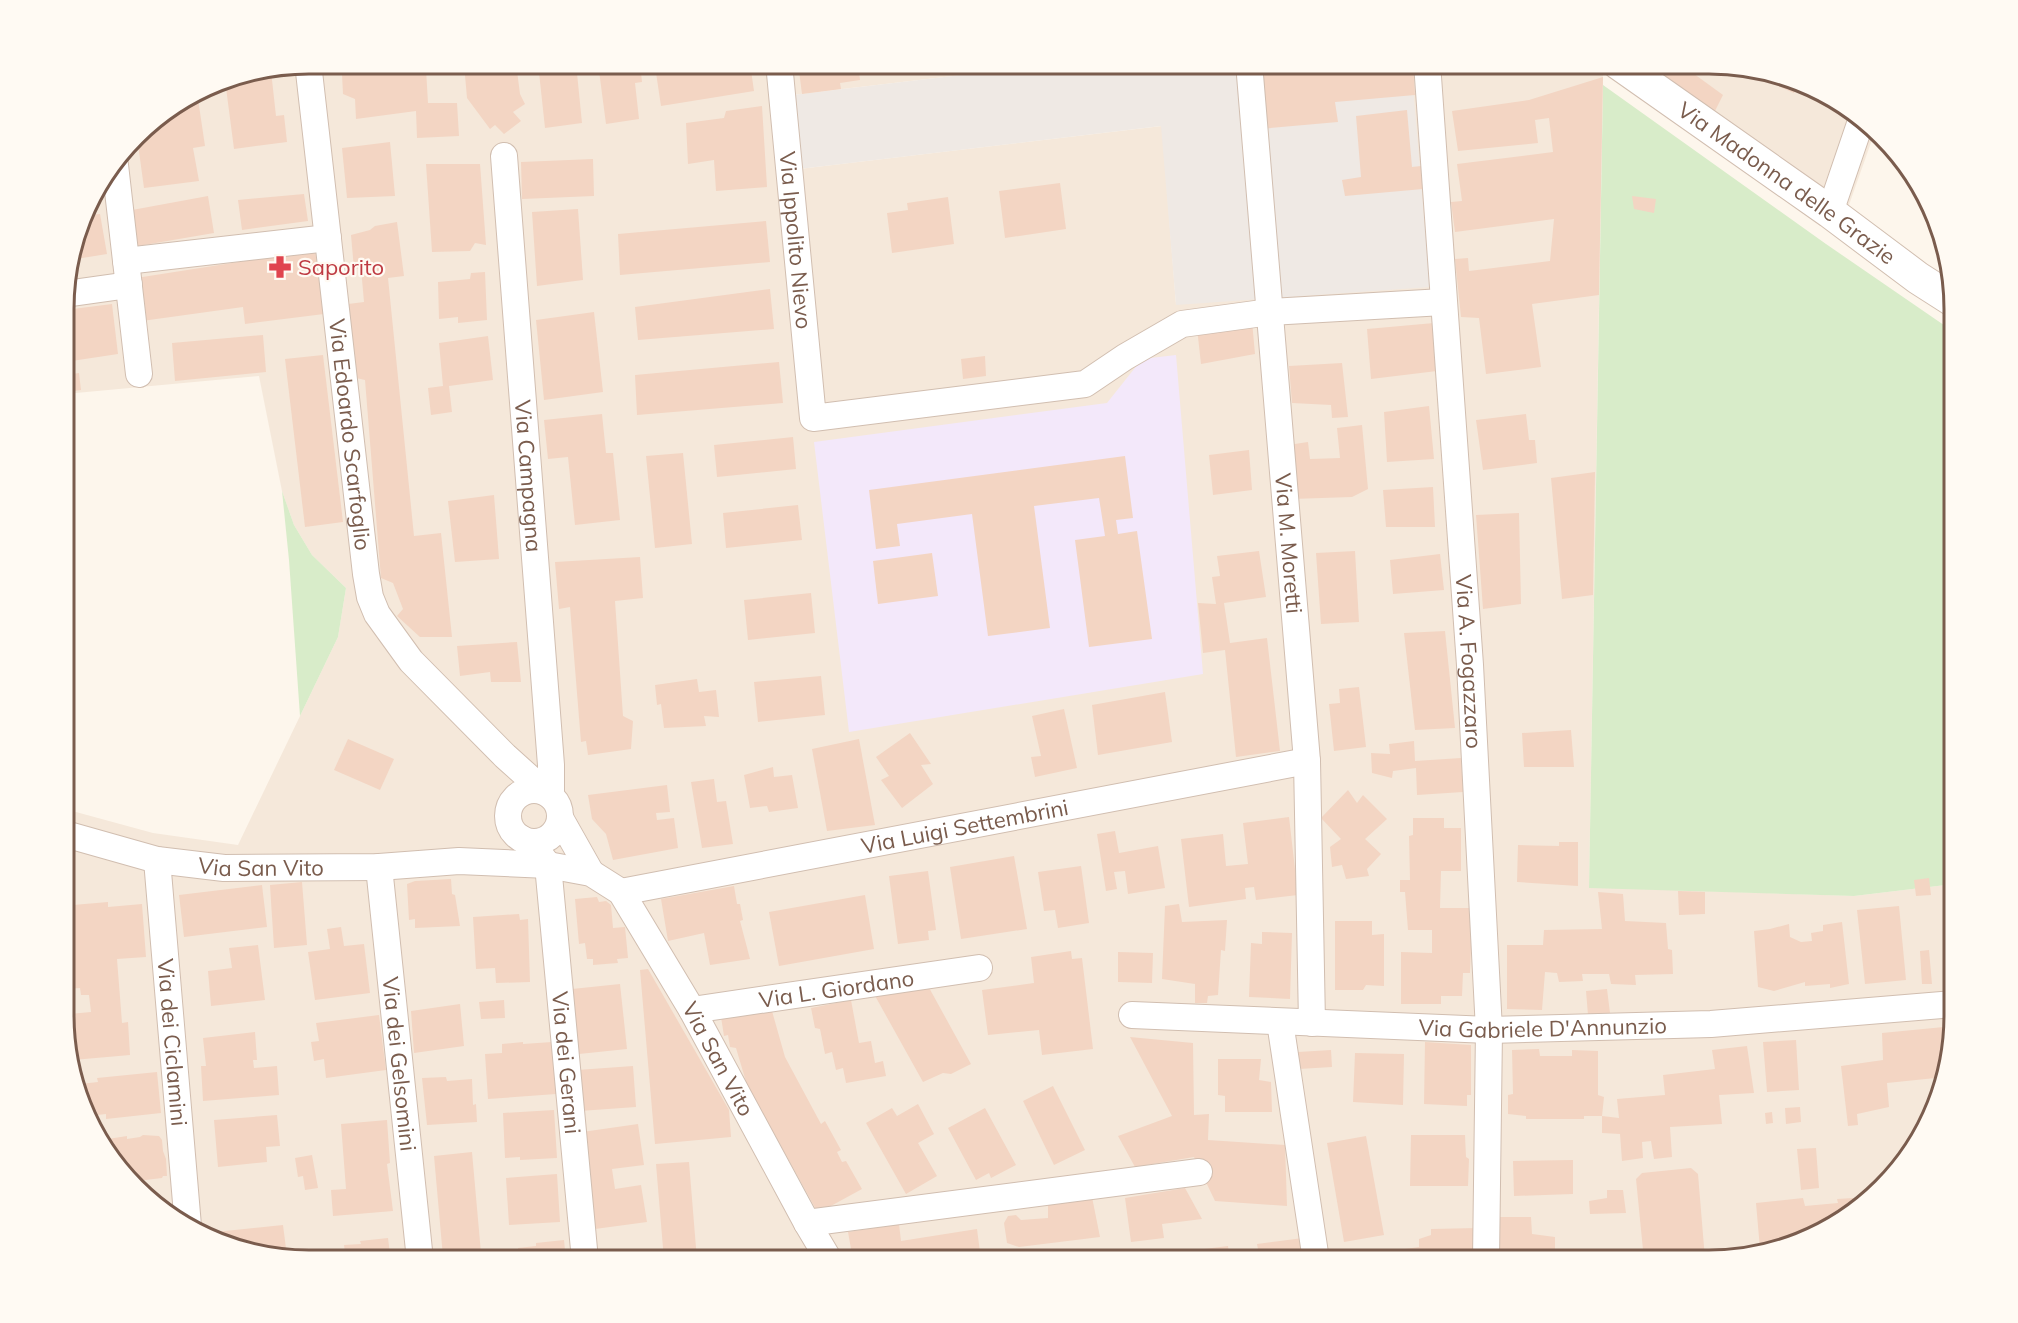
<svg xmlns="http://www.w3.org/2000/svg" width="2018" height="1323" font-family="Mulish,sans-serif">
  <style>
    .residential { fill: #f5e8da }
    .industrial { fill: #efe9e4 }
    .education { fill: #f3e8fa }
    .green { fill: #d8ecc9 }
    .building { fill: #f3d5c3 }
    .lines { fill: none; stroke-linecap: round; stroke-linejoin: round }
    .minor-casing { stroke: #d1beb0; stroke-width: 28 }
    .tertiary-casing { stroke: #d1beb0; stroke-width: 34 }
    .minor { stroke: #fff; stroke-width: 26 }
    .tertiary { stroke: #fff; stroke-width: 32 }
    .labels { text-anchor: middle; stroke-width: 4.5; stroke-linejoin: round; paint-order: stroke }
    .street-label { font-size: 22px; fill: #7a5c4d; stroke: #fffaf3 }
    .health-label { font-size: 22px; fill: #be3a42; stroke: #fffaf3; text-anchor: start }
    .rim { fill: none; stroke: #7a5c4d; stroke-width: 3 }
  </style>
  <rect width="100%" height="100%" fill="#fdf6ec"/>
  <!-- residential -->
  <g class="residential">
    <polygon points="309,63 1062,63 792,95 799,169 1162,126 1176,305 1411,63 1594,63 1603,71 1589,887 1854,896 1954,884 1954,1030 1942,1093 1913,1151 1832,1227 1725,1259 308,1260 230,1247 172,1218 96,1137 65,1046 65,809 153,833 238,845 338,637 346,588 312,555 294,525 282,491 259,376 65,394 65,277 88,200 146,124 215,82"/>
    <polygon points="1631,63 1710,63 1788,76 1846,105 1874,134 1844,219"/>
  </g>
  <!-- industrial -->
  <polygon class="industrial" points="1062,63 1411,63 1430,287 1176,305 1161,126 799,169 792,95"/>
  <!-- education -->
  <polygon class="education" points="1176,355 1203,674 849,732 814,442 1107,403 1142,359"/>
  <!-- green -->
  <g class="green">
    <polygon points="1603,85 1826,244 1954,332 1954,884 1854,896 1589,888"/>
    <polygon points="282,491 294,525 312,555 346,588 338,637 300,716 289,560"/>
  </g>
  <!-- building -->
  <g class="building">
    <polygon points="475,63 516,63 520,94 525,104 513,112 521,121 504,134 495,125 490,129 467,98 464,64"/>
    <polygon points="538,63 576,63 582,123 545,128"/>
    <polygon points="598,63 640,63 642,82 635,83 639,119 606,124"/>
    <polygon points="679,63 750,63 754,91 661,106 655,66"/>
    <polygon points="798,63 858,63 860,80 840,83 841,89 802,94"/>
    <polygon points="1255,63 1413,63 1415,95 1335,102 1338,122 1260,129"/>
    <polygon points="1491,63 1507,63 1500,70"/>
    <polygon points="1524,63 1551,63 1551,64 1532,69"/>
    <polygon points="1653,63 1679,63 1723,95 1712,117 1650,68"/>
    <polygon points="1711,63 1735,67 1733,74 1710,66"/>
    <polygon points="426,69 428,103 457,103 459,136 417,138 416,111 356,119 355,99 343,94 342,74"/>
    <polygon points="271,71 276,116 284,115 287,142 234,149 225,80"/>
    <polygon points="1761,71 1788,76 1800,82 1794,93 1758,77"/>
    <polygon points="1603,77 1599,295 1532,304 1541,367 1486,374 1479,318 1461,317 1455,259 1468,258 1469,271 1550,261 1554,219 1455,232 1451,202 1462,201 1457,164 1553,152 1549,118 1535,120 1538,143 1458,151 1452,111 1529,100"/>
    <polygon points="198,99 205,146 193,148 199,181 144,188 137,137 146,124 182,102"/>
    <polygon points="762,106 767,187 716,191 714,160 688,164 686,123 724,118 726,111"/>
    <polygon points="1407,110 1412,167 1421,166 1423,189 1345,196 1342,180 1361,177 1356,116"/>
    <polygon points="390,142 395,196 347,198 342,148"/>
    <polygon points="593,159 594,196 522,199 521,162"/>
    <polygon points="426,164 480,164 486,245 475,243 470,251 432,252"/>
    <polygon points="1060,183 1066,229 1005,238 999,191"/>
    <polygon points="304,194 308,221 242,230 238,200"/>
    <polygon points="208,196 214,233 138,246 132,210"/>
    <polygon points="1632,196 1656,199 1654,213 1634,209"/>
    <polygon points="948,197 954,244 892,253 887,213 908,210 907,203"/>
    <polygon points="578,209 583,280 537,286 532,212"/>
    <polygon points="100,214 107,254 70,260 83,216"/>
    <polygon points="766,221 770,262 620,275 618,234"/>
    <polygon points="397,222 404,276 388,278 414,536 441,533 452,637 420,637 397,616 403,609 393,583 381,578 365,380 356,378 348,304 364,302 361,268 354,269 351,235 370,230 375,226"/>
    <polygon points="315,250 324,314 245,324 243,307 142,321 136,278"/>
    <polygon points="485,272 487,320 458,323 458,317 439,319 438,282 470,279 471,273"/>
    <polygon points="770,289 774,329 638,340 635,307"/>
    <polygon points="112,304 118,354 65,362 65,310"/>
    <polygon points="594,312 603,392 544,400 536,320"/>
    <polygon points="1252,321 1255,354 1201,364 1197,328"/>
    <polygon points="1434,323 1437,371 1371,379 1367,329"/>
    <polygon points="263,335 266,372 175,381 172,343"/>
    <polygon points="488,336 493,380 449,386 452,412 431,415 428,388 443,386 439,343"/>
    <polygon points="323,355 343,522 305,527 285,359"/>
    <polygon points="985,356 986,376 963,379 961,359"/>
    <polygon points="779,362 783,403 637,415 635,375"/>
    <polygon points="1342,363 1348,417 1332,418 1331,405 1292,403 1289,366"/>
    <polygon points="79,373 81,390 65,392 65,375"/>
    <polygon points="1429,406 1434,459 1387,462 1384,412"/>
    <polygon points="602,414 606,453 613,453 620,520 575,525 568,457 548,459 544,420"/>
    <polygon points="1526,414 1529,440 1535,440 1537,463 1483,470 1476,420"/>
    <polygon points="1362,425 1368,489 1352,497 1292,499 1288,445 1308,442 1310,459 1340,458 1337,428"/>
    <polygon points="793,437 796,469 717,477 714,445"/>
    <polygon points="1249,450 1252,490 1213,495 1209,455"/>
    <polygon points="683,453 692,544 655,548 646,456"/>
    <polygon points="1125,456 1133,518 1116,520 1118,534 1137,531 1152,639 1089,647 1075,540 1105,536 1099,498 1034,506 1050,628 988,636 972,514 897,524 900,546 876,549 869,490"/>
    <polygon points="1595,472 1593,595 1562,599 1551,478"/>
    <polygon points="1433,487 1435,527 1386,527 1383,490"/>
    <polygon points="494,495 499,559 455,562 448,501"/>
    <polygon points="798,505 802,540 726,548 723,513"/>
    <polygon points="1519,513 1521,604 1483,609 1476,515"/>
    <polygon points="1259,551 1266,597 1224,603 1230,643 1267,638 1280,751 1236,757 1225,650 1203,653 1198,603 1216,604 1212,577 1220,576 1217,556"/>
    <polygon points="1355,551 1359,622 1321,624 1316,553"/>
    <polygon points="932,553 938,596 878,604 873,561"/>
    <polygon points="1440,554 1444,590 1393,594 1390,560"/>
    <polygon points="640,557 643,598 615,601 623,716 633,721 631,749 588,755 586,741 581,742 570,607 559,609 555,562"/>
    <polygon points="811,593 815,633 748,640 744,600"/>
    <polygon points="1445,631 1455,728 1415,730 1404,633"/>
    <polygon points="517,642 521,682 491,682 490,672 460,676 457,646"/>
    <polygon points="821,676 825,715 758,722 754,682"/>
    <polygon points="697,679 699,692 716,690 719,717 704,716 706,726 664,728 661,704 657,705 655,685"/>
    <polygon points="1359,687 1366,747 1334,751 1329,704 1340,703 1339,689"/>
    <polygon points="1165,692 1172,742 1098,755 1092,705"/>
    <polygon points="1064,709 1077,768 1035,777 1031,757 1041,756 1032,716"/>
    <polygon points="1571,730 1574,767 1524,767 1522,733"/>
    <polygon points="910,733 931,764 921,765 933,784 902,808 881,780 889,776 876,757"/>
    <polygon points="348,739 394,759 380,790 334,770"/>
    <polygon points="859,739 875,825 827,831 812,749"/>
    <polygon points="1414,741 1415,761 1461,758 1463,792 1417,795 1416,768 1393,771 1392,778 1372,773 1371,753 1390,754 1389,744"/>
    <polygon points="773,767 774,777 792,775 798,808 769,812 767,806 750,808 744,775"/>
    <polygon points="714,779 717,802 726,801 733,844 702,848 691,782"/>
    <polygon points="667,785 670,812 656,813 657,820 674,818 678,848 613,860 606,834 592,819 588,795"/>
    <polygon points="1348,790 1357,803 1363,795 1387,819 1365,839 1381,854 1367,869 1369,876 1346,879 1342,865 1332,867 1330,847 1341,839 1321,818"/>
    <polygon points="1289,817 1298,895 1256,900 1254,887 1245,888 1246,899 1189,907 1181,839 1223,834 1226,866 1248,864 1243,823"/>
    <polygon points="1413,818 1444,818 1444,828 1461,828 1461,871 1441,871 1440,908 1470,908 1471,947 1470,973 1463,973 1462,996 1441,996 1441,1004 1401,1004 1401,952 1432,953 1432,930 1408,930 1405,892 1400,892 1400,880 1410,880 1409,836 1413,835"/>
    <polygon points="1115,831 1119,853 1158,846 1165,888 1128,894 1125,871 1114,872 1117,889 1106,891 1097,834"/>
    <polygon points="1559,842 1578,842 1578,886 1517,882 1518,845 1559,846"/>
    <polygon points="1014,856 1027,929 961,939 950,867"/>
    <polygon points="1081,866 1089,923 1058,928 1055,910 1044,911 1038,872"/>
    <polygon points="928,871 936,930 928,931 929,940 898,944 889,876"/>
    <polygon points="1929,878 1931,895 1916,896 1914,880"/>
    <polygon points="451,879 452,894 455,895 460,926 415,928 415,919 409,920 407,884 415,881"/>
    <polygon points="302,882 307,945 274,948 270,885"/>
    <polygon points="262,885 267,927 184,937 179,895"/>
    <polygon points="734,886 737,904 740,904 743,920 740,921 750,959 710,965 704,933 668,941 661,899"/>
    <polygon points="1678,891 1705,892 1705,914 1679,915"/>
    <polygon points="1598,892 1623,894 1625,921 1666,923 1668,949 1672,950 1673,974 1635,975 1636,985 1611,984 1609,974 1582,974 1583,981 1559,982 1557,973 1545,972 1542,1010 1507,1009 1507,945 1543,945 1544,930 1602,929"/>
    <polygon points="865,895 874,949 779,966 769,912"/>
    <polygon points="597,897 599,902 606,901 611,905 613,928 625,927 628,958 617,959 618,963 593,965 593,959 587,959 585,943 579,944 575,899"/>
    <polygon points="108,902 108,907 142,904 146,957 117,959 122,1023 128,1022 130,1055 73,1060 73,1056 69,1056 65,1046 65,1028 70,1027 69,1014 91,1012 89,995 81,995 80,988 67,989 65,957 70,957 66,911 74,910 73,905"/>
    <polygon points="1179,904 1182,922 1227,920 1225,951 1221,950 1218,995 1208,996 1207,1003 1195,1003 1195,984 1162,979 1165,906"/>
    <polygon points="1899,906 1906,980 1865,984 1857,910"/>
    <polygon points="519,914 520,920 528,919 530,982 496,983 495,968 476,969 473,917"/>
    <polygon points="1335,921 1372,921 1372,935 1384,934 1384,986 1366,985 1363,990 1335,990"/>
    <polygon points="1842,922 1849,984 1830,988 1830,984 1805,986 1805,982 1774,991 1758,987 1754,931 1770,929 1789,924 1790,937 1801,942 1812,941 1811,933 1823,931 1823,925"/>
    <polygon points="341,927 344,946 364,944 370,993 315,1000 308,952 330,949 327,929"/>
    <polygon points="1262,932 1292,933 1290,999 1249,997 1251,943 1262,944"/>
    <polygon points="258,945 265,1000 211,1006 208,971 232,968 229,948"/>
    <polygon points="1929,950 1932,984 1922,984 1920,951"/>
    <polygon points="1071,951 1072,959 1082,958 1093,1049 1042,1055 1039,1030 988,1035 982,990 1034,983 1031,957"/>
    <polygon points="1118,952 1153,953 1152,983 1118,982"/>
    <polygon points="648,969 729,1110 731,1137 655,1144 640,970"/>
    <polygon points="620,984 627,1049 579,1054 572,989"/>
    <polygon points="927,984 971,1064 951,1074 943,1073 923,1082 874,994"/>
    <polygon points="1607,989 1610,1013 1588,1015 1586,991"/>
    <polygon points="504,1000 505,1018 481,1019 479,1002"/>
    <polygon points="851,1000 859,1043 871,1041 875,1063 883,1061 886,1076 846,1083 843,1068 836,1070 832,1052 825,1054 820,1029 815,1028 811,1008"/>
    <polygon points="460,1004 464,1046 414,1053 411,1011"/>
    <polygon points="770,1004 785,1057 821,1124 825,1121 841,1150 837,1152 842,1162 846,1161 862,1189 818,1213 747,1085 736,1048 730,1047 728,1035 724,1036 721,1017"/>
    <polygon points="379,1015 386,1070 326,1078 324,1059 314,1061 311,1042 319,1041 316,1023"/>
    <polygon points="1954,1026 1945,1077 1887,1083 1889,1107 1857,1114 1858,1125 1848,1126 1841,1066 1883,1060 1882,1033"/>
    <polygon points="255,1032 257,1060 253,1060 254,1068 277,1066 279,1095 203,1101 201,1066 206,1066 203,1038"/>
    <polygon points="1130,1037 1193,1043 1194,1115 1209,1114 1208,1140 1285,1145 1287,1206 1215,1201 1194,1157 1135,1167 1118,1136 1172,1116"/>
    <polygon points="1796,1040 1799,1090 1767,1092 1763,1042"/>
    <polygon points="523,1042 523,1044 552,1042 556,1094 488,1099 485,1054 502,1053 502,1044"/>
    <polygon points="1425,1042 1471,1045 1471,1095 1467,1095 1467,1106 1424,1104"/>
    <polygon points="1747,1046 1754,1093 1719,1095 1722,1124 1670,1127 1672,1157 1654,1159 1651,1141 1642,1142 1643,1158 1622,1161 1620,1134 1602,1133 1602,1116 1619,1118 1617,1099 1665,1095 1663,1075 1715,1069 1712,1050"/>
    <polygon points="1539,1049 1540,1056 1572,1056 1572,1050 1598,1051 1598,1095 1604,1097 1602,1116 1584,1116 1584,1119 1526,1119 1526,1116 1508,1114 1508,1095 1513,1094 1512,1050"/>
    <polygon points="1331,1050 1332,1067 1299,1069 1298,1052"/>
    <polygon points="1355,1053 1404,1054 1403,1105 1353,1102"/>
    <polygon points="1218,1059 1261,1059 1259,1080 1271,1082 1272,1112 1225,1112 1225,1096 1218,1095"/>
    <polygon points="633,1066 636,1107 580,1111 577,1070"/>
    <polygon points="157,1072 161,1113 106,1119 106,1114 89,1116 80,1084 98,1082 97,1078"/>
    <polygon points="446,1077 447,1081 472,1079 473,1105 476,1104 477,1122 427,1125 422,1078"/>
    <polygon points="1053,1086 1085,1150 1054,1165 1023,1101"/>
    <polygon points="918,1104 934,1134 918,1143 937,1176 906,1194 866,1123 892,1108 897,1116"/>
    <polygon points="1800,1107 1801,1122 1786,1124 1785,1108"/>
    <polygon points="985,1108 1016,1165 991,1178 989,1173 976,1180 948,1128"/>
    <polygon points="554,1110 557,1158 520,1160 520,1157 505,1158 503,1113"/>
    <polygon points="1772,1112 1773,1123 1766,1124 1765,1113"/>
    <polygon points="277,1115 280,1146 266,1147 267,1162 218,1167 214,1120"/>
    <polygon points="387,1120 390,1163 387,1164 393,1211 333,1216 331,1190 346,1189 341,1124"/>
    <polygon points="638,1124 644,1165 612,1169 615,1189 641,1185 647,1222 595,1229 582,1132"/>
    <polygon points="143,1135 159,1136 162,1140 163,1151 166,1159 167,1176 163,1176 162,1178 137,1181 109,1152 108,1139 127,1136 127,1139 140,1137"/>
    <polygon points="1411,1135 1465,1135 1466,1157 1469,1159 1468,1186 1410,1186"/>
    <polygon points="1366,1136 1384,1235 1344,1242 1327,1143"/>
    <polygon points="1816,1148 1819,1188 1801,1190 1797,1149"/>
    <polygon points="472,1152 481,1253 443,1257 434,1156"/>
    <polygon points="312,1155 318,1188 305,1190 303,1176 298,1177 295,1158"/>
    <polygon points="1573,1160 1573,1194 1514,1196 1513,1161"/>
    <polygon points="689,1162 697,1260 664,1260 656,1164"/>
    <polygon points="1691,1168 1698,1174 1705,1259 1644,1260 1636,1179 1642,1173"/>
    <polygon points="557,1174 560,1222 509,1225 506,1178"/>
    <polygon points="1185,1188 1202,1219 1162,1224 1164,1238 1131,1242 1125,1198"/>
    <polygon points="1607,1190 1623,1190 1626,1213 1590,1214 1589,1201 1607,1198"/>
    <polygon points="1092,1197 1100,1237 1019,1247 1007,1243 1004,1223 1008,1216 1016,1215 1021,1220 1048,1218 1048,1203"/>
    <polygon points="1803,1198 1805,1206 1838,1203 1837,1199 1853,1198 1853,1200 1861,1200 1832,1227 1760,1249 1756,1203"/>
    <polygon points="1500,1217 1531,1217 1532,1234 1555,1237 1555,1260 1499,1260"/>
    <polygon points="899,1224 901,1241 977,1229 980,1252 932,1260 853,1260 848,1232"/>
    <polygon points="283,1225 287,1256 230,1247 206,1235 206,1233"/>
    <polygon points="1477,1228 1476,1260 1406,1260 1405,1249 1419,1247 1419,1239 1431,1235 1431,1229"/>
    <polygon points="388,1238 390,1254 397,1253 397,1260 346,1260 344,1245 361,1244 360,1241"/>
    <polygon points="1303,1238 1306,1260 1260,1260 1257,1244"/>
    <polygon points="564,1240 566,1260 519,1260 518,1248 536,1246 536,1243"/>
    <polygon points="1228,1246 1230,1260 1158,1260 1157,1255"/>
  </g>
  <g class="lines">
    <!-- minor casing -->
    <g class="minor-casing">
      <g id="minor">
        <path id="s1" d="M308,63L366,574L370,597L377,614L411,661L505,756L544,791"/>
        <path id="s2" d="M779,63L813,418L1085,384L1125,357L1182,324L1270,312L1443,302"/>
        <path id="s3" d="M1249,63L1307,761L1312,1023"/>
        <path id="s4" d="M1427,63L1470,665L1489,1030L1486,1260"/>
        <path id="s5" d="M504,156L551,765V796"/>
        <polyline points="115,165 139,374"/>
        <polyline points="1830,212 1861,121"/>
        <polyline points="126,261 328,238"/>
        <polyline points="65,294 129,285"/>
        <circle cx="534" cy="816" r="26"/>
        <polyline points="560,818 591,873"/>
        <path id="s6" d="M65,834L157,860L224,868L379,867L459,861L548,865L591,873L621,892L692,1010L807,1223L829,1260"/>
        <path id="s7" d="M521,838L538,852L548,865L585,1260"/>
        <path id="s8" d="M157,860L188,1226"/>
        <path id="s9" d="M379,867L420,1260"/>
        <path id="s10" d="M621,892L1307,761"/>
        <path id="s11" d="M692,1010L979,968"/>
        <path id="s12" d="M1132,1015L1489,1030L1711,1024L1954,1004"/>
        <polyline points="1280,1022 1316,1260"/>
        <polyline points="807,1223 1199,1172"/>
      </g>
    </g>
    <!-- tertiary casing -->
    <g class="tertiary-casing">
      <g id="tertiary">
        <path id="s13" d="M1618,63L1830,212L1918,278L1954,301"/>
      </g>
    </g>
    <!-- minor -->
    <use href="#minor" class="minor"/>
    <!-- tertiary -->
    <use href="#tertiary" class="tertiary"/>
  </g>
  <!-- icons -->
  <defs>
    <g id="pharmacy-bare" transform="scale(1.8)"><path d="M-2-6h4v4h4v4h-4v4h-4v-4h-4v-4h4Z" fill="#e0444e" stroke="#fffaf3" stroke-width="2.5" paint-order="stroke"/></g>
  </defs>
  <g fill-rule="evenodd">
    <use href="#pharmacy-bare" x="280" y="267"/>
  </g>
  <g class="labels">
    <!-- street labels -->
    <g class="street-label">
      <text dy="8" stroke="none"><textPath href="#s13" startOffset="207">Via Madonna delle Grazie</textPath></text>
      <text dy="8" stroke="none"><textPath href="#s2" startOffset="178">Via Ippolito Nievo</textPath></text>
      <text dy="8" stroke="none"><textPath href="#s1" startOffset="374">Via Edoardo Scarfoglio</textPath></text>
      <text dy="8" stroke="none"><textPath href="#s5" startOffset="321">Via Campagna</textPath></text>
      <text dy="8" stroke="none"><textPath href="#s3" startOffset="482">Via M. Moretti</textPath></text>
      <text dy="8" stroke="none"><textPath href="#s4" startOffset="600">Via A. Fogazzaro</textPath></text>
      <text dy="8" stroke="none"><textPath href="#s10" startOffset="350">Via Luigi Settembrini</textPath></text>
      <text dy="8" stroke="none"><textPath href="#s6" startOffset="200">Via San Vito</textPath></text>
      <text dy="8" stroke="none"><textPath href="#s11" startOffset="146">Via L. Giordano</textPath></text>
      <text dy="8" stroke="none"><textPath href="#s12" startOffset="411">Via Gabriele D'Annunzio</textPath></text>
      <text dy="8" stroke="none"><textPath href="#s8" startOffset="183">Via dei Ciclamini</textPath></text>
      <text dy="8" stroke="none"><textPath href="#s6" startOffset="760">Via San Vito</textPath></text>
      <text dy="8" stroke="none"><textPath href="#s9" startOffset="198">Via dei Gelsomini</textPath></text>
      <text dy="8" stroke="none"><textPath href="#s7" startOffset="237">Via dei Gerani</textPath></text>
    </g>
    <!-- health labels -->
    <g class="health-label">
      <text x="298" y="275">Saporito</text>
    </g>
  </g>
  <!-- crop -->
  <path d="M0 0H2018V1323H0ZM309 74H1709A235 235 0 0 1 1944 309V1015A235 235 0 0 1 1709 1250H309A235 235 0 0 1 74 1015V309A235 235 0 0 1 309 74Z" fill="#fffaf3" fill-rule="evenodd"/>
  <path class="rim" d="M309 74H1709A235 235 0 0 1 1944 309V1015A235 235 0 0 1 1709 1250H309A235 235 0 0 1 74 1015V309A235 235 0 0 1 309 74Z"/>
</svg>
